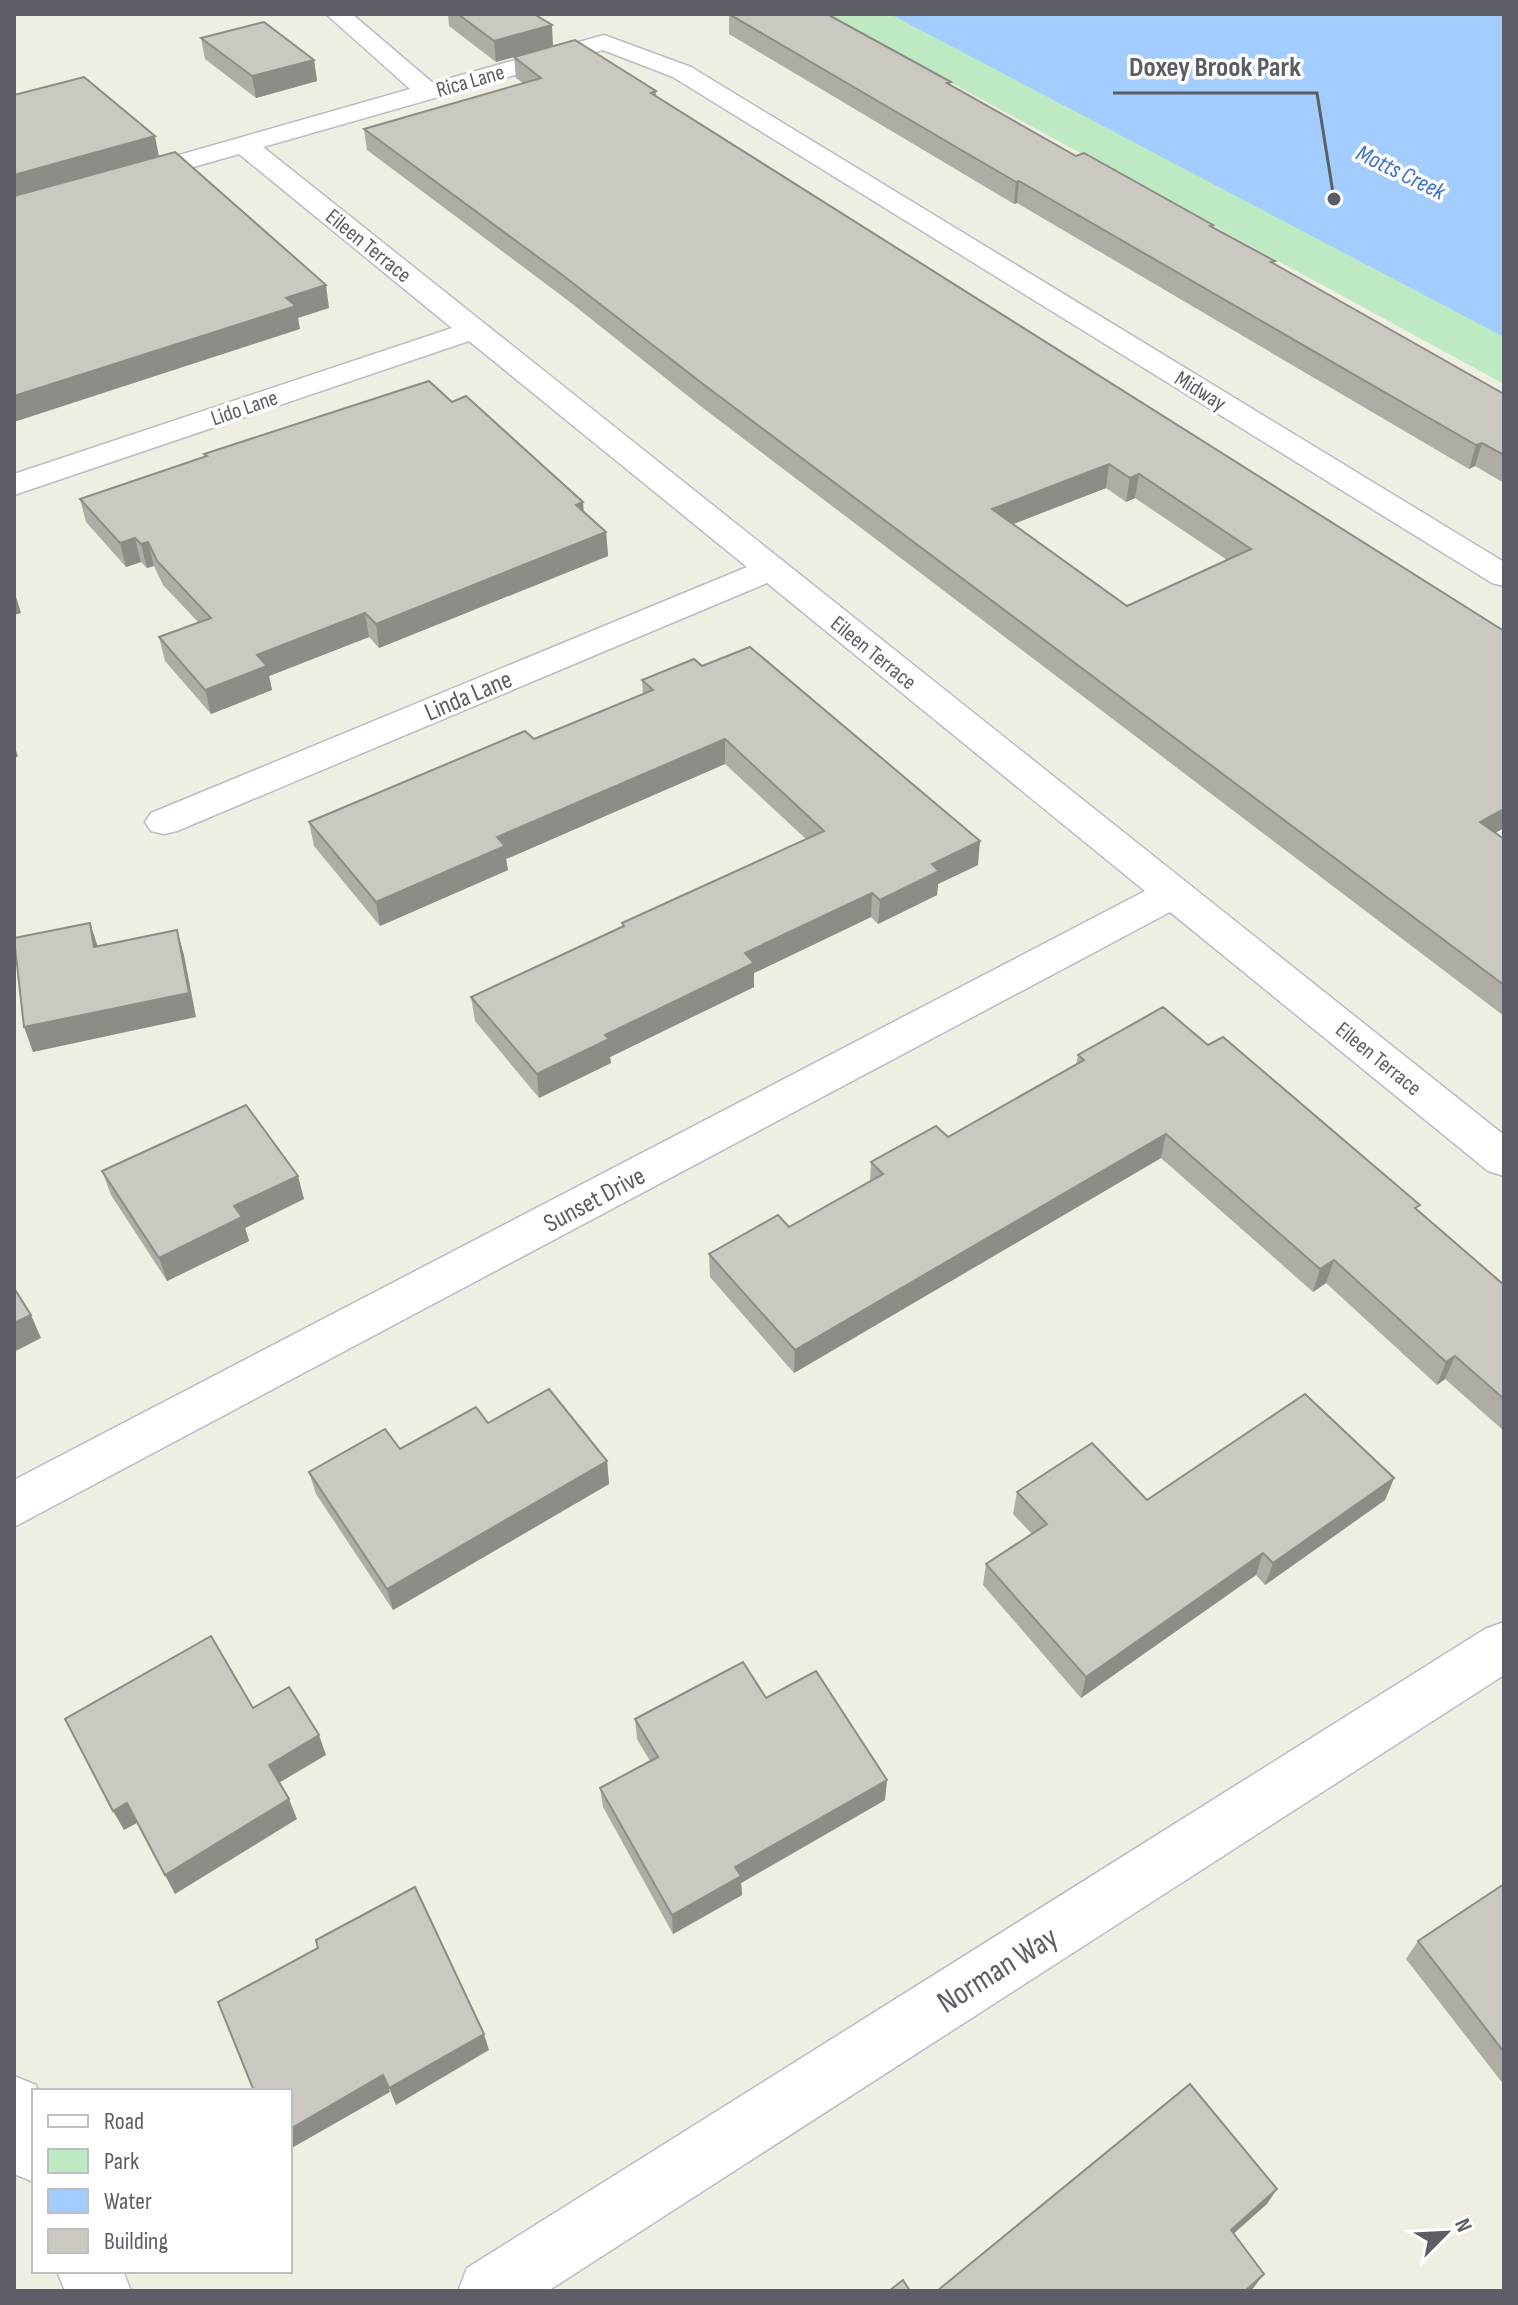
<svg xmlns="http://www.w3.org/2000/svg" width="1518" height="2305" font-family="'Sofia Sans Condensed',sans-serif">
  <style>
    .green { fill: #bde9c3 }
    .water { fill: #a3ccff }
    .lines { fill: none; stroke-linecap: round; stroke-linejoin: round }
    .street-casing { stroke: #bbbcc3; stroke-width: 3 }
    .street { fill: #fff; fill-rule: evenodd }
    .wall { fill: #aeaca5; fill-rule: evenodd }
    .shaded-wall { fill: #8d8c86 }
    .building { fill: #cac8c0; stroke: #8d8c86; stroke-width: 2; fill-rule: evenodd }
    .labels { text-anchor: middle; stroke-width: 7; stroke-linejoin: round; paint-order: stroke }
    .far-street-label { font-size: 22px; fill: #5b5e65; stroke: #fff }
    .far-water-label { font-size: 24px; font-style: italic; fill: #3b70cd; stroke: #fff }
    .street-label { font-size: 26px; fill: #5b5e65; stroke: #fff }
    .near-street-label { font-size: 32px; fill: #5b5e65; stroke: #fff }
    .leader { fill: none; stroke: #5b5e65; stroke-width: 3 }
    .callout-dot { fill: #5b5e65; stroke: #fff; stroke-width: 3 }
    .callout-label { font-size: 28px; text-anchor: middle; font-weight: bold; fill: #5b5e65; stroke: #fff; stroke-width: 7; stroke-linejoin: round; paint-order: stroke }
  </style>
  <rect width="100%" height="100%" fill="#efeee3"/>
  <!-- green -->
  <polygon class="green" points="825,14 1504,14 1504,384"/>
  <!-- water -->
  <polygon class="water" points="890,14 1504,14 1504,337"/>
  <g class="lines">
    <!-- street casing -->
    <g class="street-casing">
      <g id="street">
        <polygon points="326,14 352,14 433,83 604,35 691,67 1504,562 1504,586 1492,583 673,77 603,50 263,147 1504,1135 1504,1176 1488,1171 1170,912 14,1527 14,1480 1145,891 767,583 177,831 164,834 151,831 145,822 151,813 747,567 469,341 14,495 14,474 452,328 239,154 14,218 14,202 410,89"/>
        <polygon points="1504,1622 1504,1675 548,2291 458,2291 467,2268 1485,1629"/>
        <polygon points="14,2076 36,2085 38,2091 34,2091 34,2182 14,2174"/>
        <polygon points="57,2271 123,2271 131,2291 65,2291"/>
      </g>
    </g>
    <!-- street -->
    <use href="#street" class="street"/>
  </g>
  <!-- wall -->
  <g class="wall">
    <path d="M448,14H534L553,46L656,91V96L1504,631V828L1495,833L1504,839V1016L703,408L566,299L367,150L364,129L523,83L516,78L514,57L496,62L449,26ZM1106,488L1126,502L1135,498L1227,560L1127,606L1013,524Z"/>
    <polygon points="729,14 951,86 1076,156 1213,225 1212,227 1274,264 1504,394 1504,483 1475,466 1469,469 1017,203 1014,204 729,34"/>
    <polygon points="201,38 314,60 317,81 256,98 205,59"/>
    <polygon points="452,402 606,532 608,556 379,648 369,637 269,676 272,690 211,714 165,661 159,637 198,622 163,585 154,566 147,568 141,562 126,567 86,522 80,499 205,457 204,454"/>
    <polygon points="702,666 978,865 938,884 937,895 878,924 871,917 754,973 754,987 610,1057 611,1063 539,1098 475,1021 471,997 622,927 622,923 806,839 725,764 506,859 508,870 380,926 314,846 309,822 534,739 643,695 642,680"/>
    <polygon points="1208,1045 1418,1211 1504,1285 1504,1431 1445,1379 1437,1385 1326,1283 1313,1292 1161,1158 794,1373 710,1277 709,1254 789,1227 870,1182 871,1162 948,1137 1076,1065 1078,1055"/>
    <polygon points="102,1171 304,1199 245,1228 249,1241 167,1281 111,1195"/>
    <polygon points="488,1423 607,1461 609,1484 393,1610 316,1494 309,1472 400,1449"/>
    <polygon points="1394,1478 1385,1500 1265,1585 1256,1575 1081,1698 983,1585 986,1564 1032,1534 1013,1514 1017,1492 1147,1500"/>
    <polygon points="766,1698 885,1800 741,1883 742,1895 673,1934 603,1807 600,1788 650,1761 637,1739 635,1719"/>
    <polygon points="1504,1884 1504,2085 1406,1959 1418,1941"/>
  </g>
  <!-- shaded-wall -->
  <g class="shaded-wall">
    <polygon points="552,25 553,46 496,62 494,41"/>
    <polygon points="314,60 317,81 256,98 252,76"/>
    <polygon points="155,136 159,157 14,199 14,175"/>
    <polygon points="1019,181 1017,203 1014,204 1016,182"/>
    <polygon points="326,285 329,308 298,318 300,329 14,422 14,396 286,298"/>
    <polygon points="1482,443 1475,466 1469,469 1476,445"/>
    <polygon points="1109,464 1106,488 990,533 992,509"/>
    <polygon points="1139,474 1135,498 1126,502 1130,478"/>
    <polygon points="583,502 585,526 576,505"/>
    <polygon points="606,532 608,556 379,648 376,624"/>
    <polygon points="135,538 141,562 126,567 120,543"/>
    <polygon points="148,542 154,566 147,568 141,544"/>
    <polygon points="14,590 21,613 14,615"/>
    <polygon points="365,613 369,637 269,676 272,690 211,714 205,690 257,655"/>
    <polygon points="725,739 725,764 506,859 508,870 380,926 376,902 497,837"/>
    <polygon points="14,745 18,756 14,759"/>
    <polygon points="1504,809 1504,828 1472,846 1480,822"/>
    <polygon points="980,841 978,865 938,884 937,895 878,924 880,900 932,864"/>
    <polygon points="872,893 871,917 754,973 754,987 610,1057 611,1063 539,1098 537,1074 745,953"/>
    <polygon points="90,923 98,947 94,947"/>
    <polygon points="177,930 184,955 196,1017 33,1052 24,1027"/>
    <polygon points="1166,1134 1161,1158 794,1373 795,1350"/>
    <polygon points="298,1176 304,1199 245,1228 249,1241 167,1281 159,1258 234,1206"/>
    <polygon points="1334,1260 1326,1283 1313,1292 1320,1269"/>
    <polygon points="31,1315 41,1338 14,1352 14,1323"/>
    <polygon points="1455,1356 1445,1379 1437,1385 1446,1362"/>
    <polygon points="607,1461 609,1484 393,1610 387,1589"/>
    <polygon points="1394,1478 1385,1500 1265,1585 1273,1563"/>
    <polygon points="1263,1553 1256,1575 1081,1698 1086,1677"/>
    <polygon points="319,1735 326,1755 277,1784 269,1765"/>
    <polygon points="887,1780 885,1800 741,1883 742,1895 673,1934 672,1915 735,1867"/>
    <polygon points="289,1799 297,1819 175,1894 165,1875"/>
    <polygon points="127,1803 137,1823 124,1830 113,1811"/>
    <polygon points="484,2034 489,2050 396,2105 389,2088"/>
    <polygon points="383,2075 390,2092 290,2149 290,2129"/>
    <polygon points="1277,2189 1267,2204 1222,2244 1231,2230"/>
    <polygon points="1264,2274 1251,2291 1245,2291"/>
  </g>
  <!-- building -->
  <g class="building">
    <polygon points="458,14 534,14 552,25 494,41"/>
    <polygon points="729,14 827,14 951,82 947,83 1076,156 1084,153 1213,225 1210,226 1275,261 1271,262 1504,394 1504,455 1482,443 1476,445 1019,181 1016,182"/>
    <polygon points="264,22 314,60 252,76 201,38"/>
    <path d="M575,40L656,91L651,93L1504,631V809L1480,822L1504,839V985L703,384L565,277L364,129L541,78L514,57ZM1109,464L1130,478L1139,474L1251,549L1127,606L992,509Z"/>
    <polygon points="84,77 155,136 14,175 14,95"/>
    <polygon points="175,152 326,285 286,298 296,306 14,396 14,196"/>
    <polygon points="429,381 452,402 466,396 583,502 576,505 606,532 376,624 365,613 257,655 267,666 205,690 159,637 211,618 157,561 148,542 141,544 135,538 120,543 80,499 207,456 204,454"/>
    <polygon points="750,647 980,841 932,864 939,871 880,900 872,893 745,953 754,963 605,1035 609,1039 537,1074 471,997 624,926 622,923 824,831 725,739 497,837 505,846 376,902 309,822 525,731 534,739 653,690 642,680 694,659 702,666"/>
    <polygon points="90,923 94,947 177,930 189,993 24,1027 14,938"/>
    <polygon points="1163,1007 1208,1045 1223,1037 1420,1205 1415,1208 1504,1285 1504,1399 1455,1356 1446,1362 1334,1260 1320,1269 1166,1134 795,1350 709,1254 778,1215 789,1227 883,1174 871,1162 936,1126 948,1137 1084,1060 1078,1055"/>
    <polygon points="246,1105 298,1176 234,1206 242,1217 159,1258 102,1171"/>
    <polygon points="14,1288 31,1315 14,1323"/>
    <polygon points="549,1389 607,1461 387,1589 309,1472 385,1429 400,1449 476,1407 488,1423"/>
    <polygon points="1305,1394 1394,1478 1273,1563 1263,1553 1086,1677 986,1564 1047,1524 1017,1492 1092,1443 1147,1500"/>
    <polygon points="211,1636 253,1708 289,1687 319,1735 269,1765 289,1799 165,1875 127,1803 113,1811 65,1719"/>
    <polygon points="743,1662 766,1698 816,1671 887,1780 735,1867 741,1876 672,1915 600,1788 658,1757 635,1719"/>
    <polygon points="1504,1884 1504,2052 1418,1941"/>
    <polygon points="415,1887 484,2034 389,2088 383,2075 290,2129 290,2091 254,2091 218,2002 318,1948 316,1940"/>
    <polygon points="1190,2084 1277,2189 1231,2230 1264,2274 1245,2291 937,2291"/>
    <polygon points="903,2280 910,2291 889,2291"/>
  </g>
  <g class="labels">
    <!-- far-street labels -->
    <g class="far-street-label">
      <text transform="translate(470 80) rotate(-16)" y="8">Rica Lane</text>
      <text transform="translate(369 245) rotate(39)" y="8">Eileen Terrace</text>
      <text transform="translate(1201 390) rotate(32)" y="8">Midway</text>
      <text transform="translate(244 407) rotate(-19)" y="8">Lido Lane</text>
      <text transform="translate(874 652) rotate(39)" y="8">Eileen Terrace</text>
      <text transform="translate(1379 1058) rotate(39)" y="8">Eileen Terrace</text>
    </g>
    <!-- far-water labels -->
    <g class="far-water-label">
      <text transform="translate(1401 172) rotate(26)" y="8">Motts Creek</text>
    </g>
    <!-- street labels -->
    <g class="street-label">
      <text transform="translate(468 695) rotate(-23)" y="9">Linda Lane</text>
      <text transform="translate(594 1199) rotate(-28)" y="9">Sunset Drive</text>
    </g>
    <!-- near-street labels -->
    <g class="near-street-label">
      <text transform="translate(997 1969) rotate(-32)" y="11">Norman Way</text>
    </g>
  </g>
  <!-- callouts -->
  <path class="leader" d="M1334 199L1317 93H1113"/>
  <circle class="callout-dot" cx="1334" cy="199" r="8"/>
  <g class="callout-label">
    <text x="1215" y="76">Doxey Brook Park</text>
  </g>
  <!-- border -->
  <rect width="1518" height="2305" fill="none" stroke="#5b5e65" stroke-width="32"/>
  <!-- legend -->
  <rect x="32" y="2089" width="260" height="184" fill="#ffffff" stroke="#bdbfc1" stroke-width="2"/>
  <rect x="48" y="2115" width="40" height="12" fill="#ffffff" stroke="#bdbfc1" stroke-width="2"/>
  <text x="104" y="2129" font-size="24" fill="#5b5e65">Road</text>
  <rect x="48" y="2149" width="40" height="24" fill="#bde9c3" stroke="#bdbfc1" stroke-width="2"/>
  <text x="104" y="2169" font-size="24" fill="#5b5e65">Park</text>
  <rect x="48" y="2189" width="40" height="24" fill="#a3ccff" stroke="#bdbfc1" stroke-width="2"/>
  <text x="104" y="2209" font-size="24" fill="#5b5e65">Water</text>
  <rect x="48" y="2229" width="40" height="24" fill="#cac8c0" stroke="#bdbfc1" stroke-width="2"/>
  <text x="104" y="2249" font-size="24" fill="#5b5e65">Building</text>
  <!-- north arrow -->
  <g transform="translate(1446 2233) rotate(66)" stroke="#ffffff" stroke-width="6" paint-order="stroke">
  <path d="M0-6L14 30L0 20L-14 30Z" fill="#5b5e65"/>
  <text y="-12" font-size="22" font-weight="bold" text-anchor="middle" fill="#5b5e65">N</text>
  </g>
</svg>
